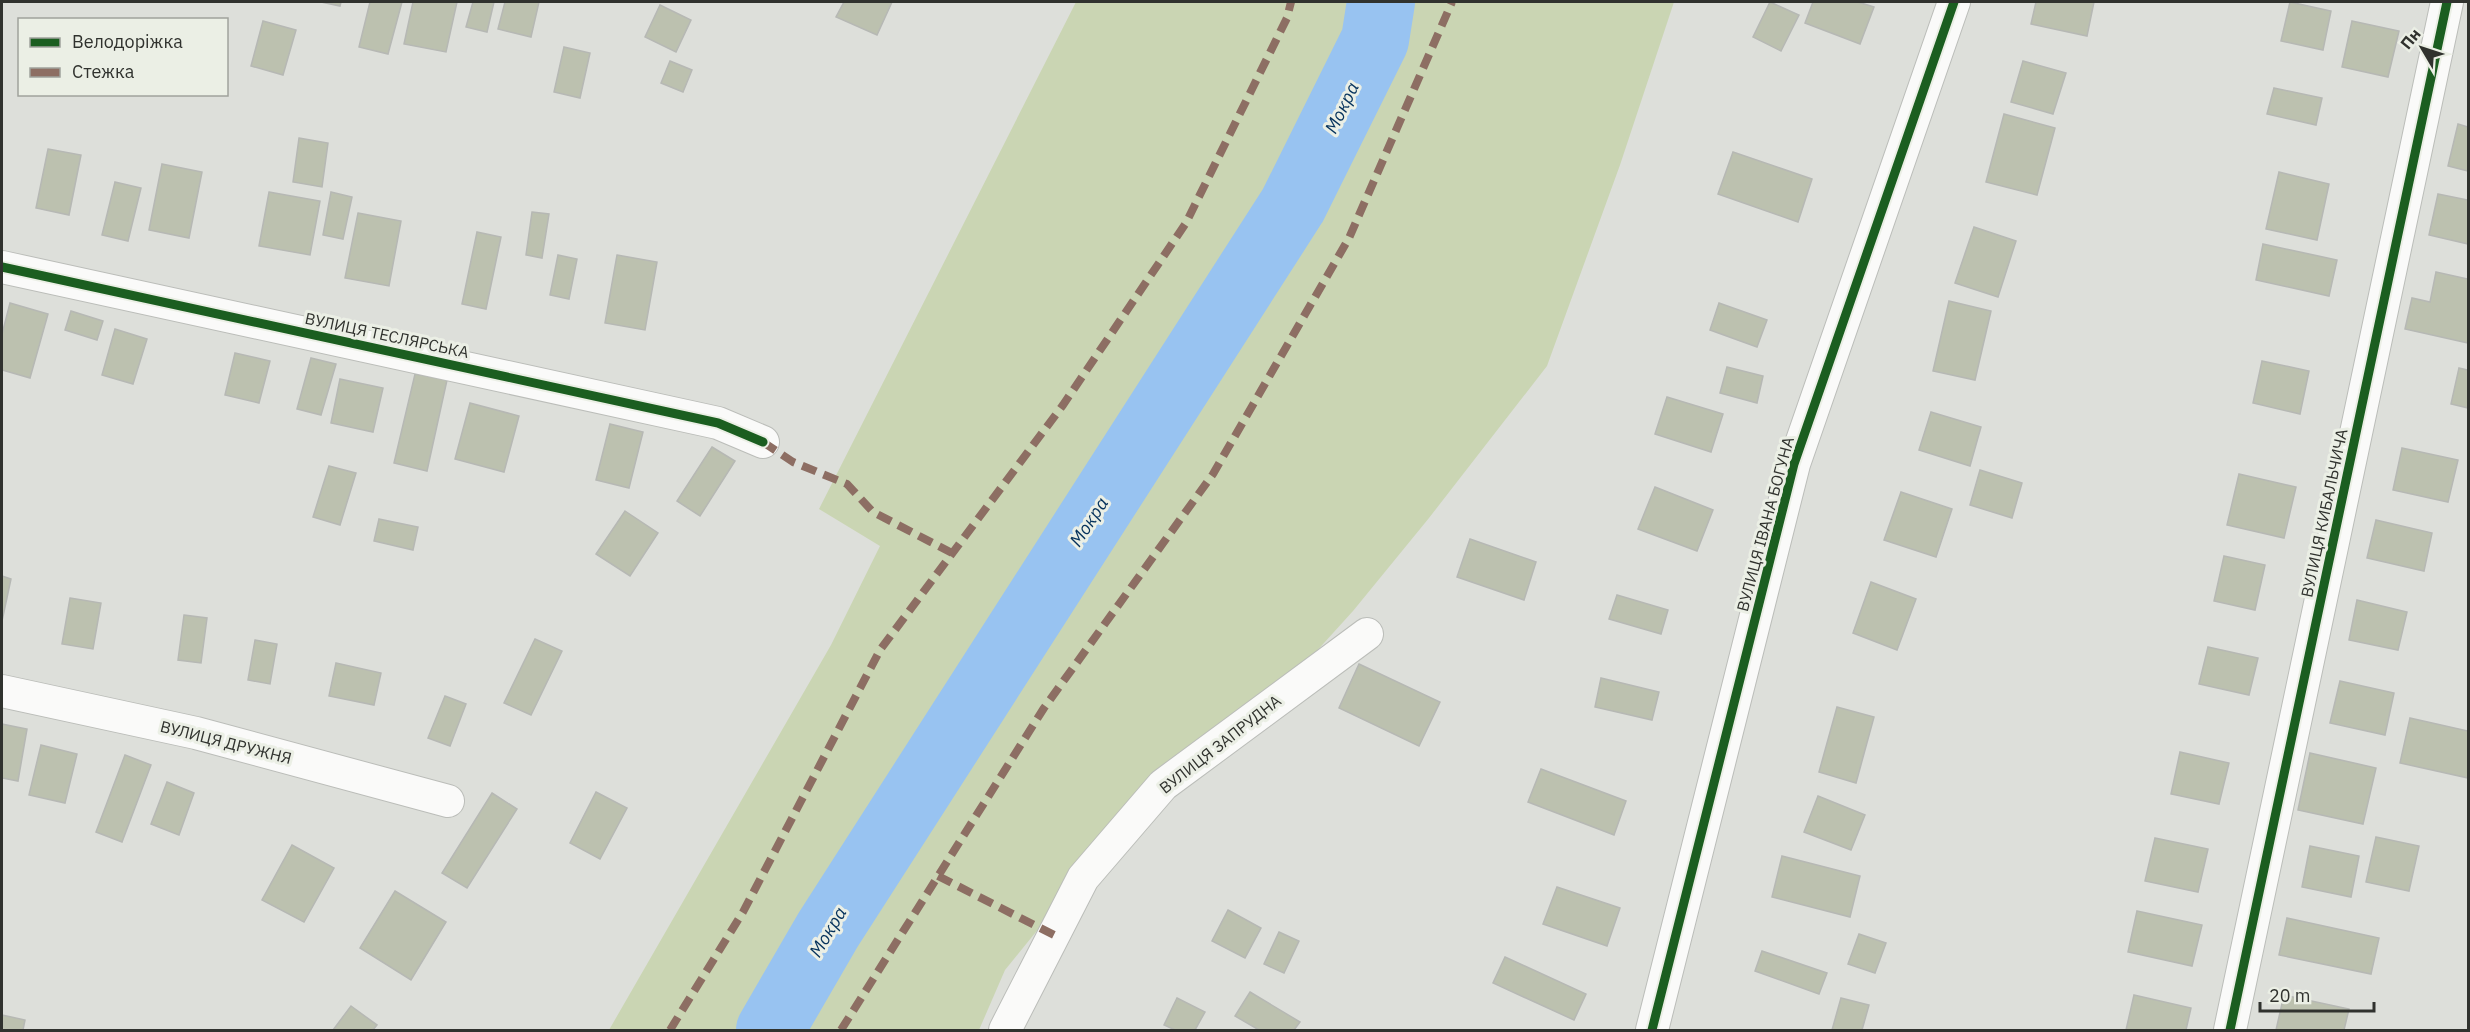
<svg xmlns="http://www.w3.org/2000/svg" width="2470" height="1032" font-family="'IBM Plex Sans',sans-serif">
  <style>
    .green { fill: #cad5b3 }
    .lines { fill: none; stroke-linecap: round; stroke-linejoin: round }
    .river { stroke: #98c3f1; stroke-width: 68 }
    .building { fill: #bcc1af; stroke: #b6b8b4; stroke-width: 1.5 }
    .minor-casing { stroke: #bbbdb9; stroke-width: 34 }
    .minor { stroke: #fafaf9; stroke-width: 32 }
    .quiet { stroke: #8d6e63; stroke-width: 8; stroke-dasharray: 15 8; stroke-linecap: butt }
    .cycleway-casing { stroke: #ebefe5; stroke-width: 13 }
    .cycleway { stroke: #1b5e20; stroke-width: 9 }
    .labels { text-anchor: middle; stroke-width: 6; stroke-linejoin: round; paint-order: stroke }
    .street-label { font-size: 16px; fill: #30322e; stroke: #ebefe5 }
    .water-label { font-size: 18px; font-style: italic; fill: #05325c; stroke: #ebefe5 }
  </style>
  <rect width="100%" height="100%" fill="#dddfda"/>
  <!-- green -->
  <polygon class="green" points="1076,2 1674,2 1620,165 1547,366 1429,518 1353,611 1255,719 1113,837 1005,970 979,1030 609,1030 831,645 880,546 819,509"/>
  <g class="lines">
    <!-- river -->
    <polyline class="river" points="770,1030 828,930 1293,205 1375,40 1381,2"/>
  </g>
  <!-- building -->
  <g class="building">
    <polygon points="321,2 341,2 340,6"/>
    <polygon points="370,2 402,2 388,54 359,47"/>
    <polygon points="413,2 457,2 446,52 404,44"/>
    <polygon points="473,2 494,2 487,32 466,27"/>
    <polygon points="505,2 539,2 531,37 498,29"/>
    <polygon points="844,2 892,2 877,35 836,17"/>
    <polygon points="1770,2 1799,15 1781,51 1753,37"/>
    <polygon points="1813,2 1858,2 1874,7 1860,44 1805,23"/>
    <polygon points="2036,2 2094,2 2087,36 2031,24"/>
    <polygon points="2290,2 2331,11 2323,50 2281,41"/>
    <polygon points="660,5 691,20 676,52 645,37"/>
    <polygon points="263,21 296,30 283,75 251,66"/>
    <polygon points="2352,21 2399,31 2388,77 2342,67"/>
    <polygon points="564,47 590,53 580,98 554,92"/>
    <polygon points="670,61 692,70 683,92 661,83"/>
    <polygon points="2023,61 2066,73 2053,114 2011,102"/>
    <polygon points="2274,88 2322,98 2316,125 2267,114"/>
    <polygon points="2004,114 2055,128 2037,195 1986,182"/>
    <polygon points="2458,124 2468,127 2468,171 2448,166"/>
    <polygon points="299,138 328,143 322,187 293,182"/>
    <polygon points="48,149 81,155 69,215 36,208"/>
    <polygon points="1733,152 1812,179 1798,222 1718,194"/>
    <polygon points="162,164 202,172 189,238 149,230"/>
    <polygon points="2279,172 2329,184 2317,240 2266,229"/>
    <polygon points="115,182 141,188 128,241 102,235"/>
    <polygon points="269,192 320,201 310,255 259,246"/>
    <polygon points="331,192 352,197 343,239 323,235"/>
    <polygon points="2438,194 2468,200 2468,244 2429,235"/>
    <polygon points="532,212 549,214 542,258 526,255"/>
    <polygon points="358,213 401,221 389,286 345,278"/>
    <polygon points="1974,227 2016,241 1998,297 1955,283"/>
    <polygon points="477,232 501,237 486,309 462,304"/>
    <polygon points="2263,244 2337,260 2329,296 2256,280"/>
    <polygon points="558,255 577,259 569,299 550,295"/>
    <polygon points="617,255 657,262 645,330 605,323"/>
    <polygon points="2436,272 2468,279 2468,343 2405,329 2412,298 2430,302"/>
    <polygon points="1949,301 1991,311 1975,380 1933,371"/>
    <polygon points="10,303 48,314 30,378 2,370 2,334"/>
    <polygon points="1719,303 1767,320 1757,347 1710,330"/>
    <polygon points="71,311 103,321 97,340 65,330"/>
    <polygon points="115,329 147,339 133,384 102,375"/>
    <polygon points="235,353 270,361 259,403 225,395"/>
    <polygon points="311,358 336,364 321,415 297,409"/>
    <polygon points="2262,361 2309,371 2300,414 2253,403"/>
    <polygon points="1727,367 1763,376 1757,403 1720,393"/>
    <polygon points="2459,368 2468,370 2468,408 2451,404"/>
    <polygon points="415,374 447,380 427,471 394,463"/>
    <polygon points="340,379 383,388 373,432 331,423"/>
    <polygon points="1667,397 1723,414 1711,452 1655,434"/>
    <polygon points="470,403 519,416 504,472 455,459"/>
    <polygon points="1931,412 1981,427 1970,466 1919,450"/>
    <polygon points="610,424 643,432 629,488 596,480"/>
    <polygon points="712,447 735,461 700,516 677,501"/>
    <polygon points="2402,448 2458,460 2448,502 2393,490"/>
    <polygon points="329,466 356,473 340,525 313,517"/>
    <polygon points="1980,470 2022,483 2012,518 1970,505"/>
    <polygon points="2239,474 2296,487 2284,538 2227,525"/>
    <polygon points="1655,487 1713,510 1697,551 1638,529"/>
    <polygon points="1901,492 1952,509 1936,557 1884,540"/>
    <polygon points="625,511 658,533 630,576 596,554"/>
    <polygon points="379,519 418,527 413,550 374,541"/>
    <polygon points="2376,520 2432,533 2424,571 2367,558"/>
    <polygon points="1470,539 1536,562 1524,600 1457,577"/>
    <polygon points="2224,556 2265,565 2255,610 2214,601"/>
    <polygon points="2,576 11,579 2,621"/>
    <polygon points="1871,582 1916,599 1897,650 1853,633"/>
    <polygon points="1617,595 1668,610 1661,634 1609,619"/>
    <polygon points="70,598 101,603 93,649 62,644"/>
    <polygon points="2357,600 2407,612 2398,650 2349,640"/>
    <polygon points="184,615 207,618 201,663 178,660"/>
    <polygon points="535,639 562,651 531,715 504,703"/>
    <polygon points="255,640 277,644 270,684 248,680"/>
    <polygon points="2208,647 2258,658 2249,695 2199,684"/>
    <polygon points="336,663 381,673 374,705 329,696"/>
    <polygon points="1359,664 1440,702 1419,746 1339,708"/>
    <polygon points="1601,678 1659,692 1652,720 1595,707"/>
    <polygon points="2340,681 2394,693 2385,735 2330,723"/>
    <polygon points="445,696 466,704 450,746 428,738"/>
    <polygon points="1837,707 1874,717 1856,783 1819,772"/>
    <polygon points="2410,718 2468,731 2468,778 2400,763"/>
    <polygon points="2,724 27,729 18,781 2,778"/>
    <polygon points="41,745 77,754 65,803 29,795"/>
    <polygon points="2180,752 2229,763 2219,804 2171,794"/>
    <polygon points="2310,753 2376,768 2363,824 2298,810"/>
    <polygon points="125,755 151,765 122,842 96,832"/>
    <polygon points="1541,769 1626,801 1614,835 1528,802"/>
    <polygon points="167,782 194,793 179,835 151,824"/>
    <polygon points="596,792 627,808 600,859 570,843"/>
    <polygon points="492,793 517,809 467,888 442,873"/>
    <polygon points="1818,796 1865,815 1851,850 1804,832"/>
    <polygon points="2376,837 2419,846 2409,891 2366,882"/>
    <polygon points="2155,838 2208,849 2198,892 2145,881"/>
    <polygon points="292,845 334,868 304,922 262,900"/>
    <polygon points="2310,846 2359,856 2351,897 2302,887"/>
    <polygon points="1782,856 1860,876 1850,917 1772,897"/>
    <polygon points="1557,887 1620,908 1607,946 1543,924"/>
    <polygon points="395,891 446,922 411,980 360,948"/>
    <polygon points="1228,910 1261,928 1245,958 1212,941"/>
    <polygon points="2137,911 2202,925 2192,966 2128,952"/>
    <polygon points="2287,918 2379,938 2371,974 2279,955"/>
    <polygon points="1279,932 1299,941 1284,973 1264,964"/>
    <polygon points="1859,934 1886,943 1875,973 1848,964"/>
    <polygon points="1762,951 1827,973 1819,994 1755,971"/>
    <polygon points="1505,957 1586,994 1574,1020 1493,983"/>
    <polygon points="1250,992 1300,1022 1294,1030 1259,1030 1235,1016"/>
    <polygon points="2134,995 2191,1008 2186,1030 2126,1030"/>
    <polygon points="2284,995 2349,1009 2344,1030 2276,1030"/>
    <polygon points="1177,998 1205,1012 1195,1030 1175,1030 1164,1025"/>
    <polygon points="1841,998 1869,1005 1862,1030 1832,1030"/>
    <polygon points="351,1006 377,1025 373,1030 333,1030"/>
    <polygon points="2,1015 25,1020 23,1030 2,1030"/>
  </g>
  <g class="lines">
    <!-- minor casing -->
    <g class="minor-casing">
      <g id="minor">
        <polyline points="2,267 718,423 763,442"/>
        <polyline points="2,691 196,733 448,801"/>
        <polyline points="1005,1030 1083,878 1163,785 1367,634"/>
        <polyline points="1652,1030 1794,464 1954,2"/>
        <polyline points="2230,1030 2447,2"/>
      </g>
    </g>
    <!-- minor -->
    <use href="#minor" class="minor"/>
    <!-- quiet -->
    <g class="quiet">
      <polyline points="763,442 793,462 847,484 873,512 952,553"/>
      <polyline points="938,876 1054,935"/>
      <polyline points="670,1030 743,912 880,650 1063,405 1186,223 1287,18 1291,2"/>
      <polyline points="841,1030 1044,708 1213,474 1349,238 1452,2"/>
    </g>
    <!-- cycleway casing -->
    <g class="cycleway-casing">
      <g id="cycleway">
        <polyline points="2,267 718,423 763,442"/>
        <polyline points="1652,1030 1794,464 1954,2"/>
        <polyline points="2230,1030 2447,2"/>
      </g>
    </g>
    <!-- cycleway -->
    <use href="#cycleway" class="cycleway"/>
  </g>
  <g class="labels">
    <!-- street labels -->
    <g class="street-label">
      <text transform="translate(387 335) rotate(12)" y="6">ВУЛИЦЯ ТЕСЛЯРСЬКА</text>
      <text transform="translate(2324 513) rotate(-78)" y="6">ВУЛИЦЯ КИБАЛЬЧИЧА</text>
      <text transform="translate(1765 524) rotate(-75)" y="6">ВУЛИЦЯ ІВАНА БОГУНА</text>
      <text transform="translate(226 742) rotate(14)" y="6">ВУЛИЦЯ ДРУЖНЯ</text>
      <text transform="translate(1220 744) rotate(-38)" y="6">ВУЛИЦЯ ЗАПРУДНА</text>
    </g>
    <!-- water labels -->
    <g class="water-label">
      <text transform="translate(1342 108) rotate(-64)" y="6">Мокра</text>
      <text transform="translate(1089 522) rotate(-57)" y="6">Мокра</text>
      <text transform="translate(828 932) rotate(-59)" y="6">Мокра</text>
    </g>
  </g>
  <!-- border -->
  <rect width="2470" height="1032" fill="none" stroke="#30322e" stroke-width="6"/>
  <!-- legend -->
  <rect x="18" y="18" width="210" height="78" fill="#ebefe5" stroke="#a0a39c" stroke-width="1.5"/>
  <rect x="30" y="38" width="30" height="9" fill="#1b5e20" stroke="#a0a39c" stroke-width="1.5"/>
  <text x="72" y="48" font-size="18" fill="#30322e">Велодоріжка</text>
  <rect x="30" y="68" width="30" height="9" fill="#8d6e63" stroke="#a0a39c" stroke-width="1.5"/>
  <text x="72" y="78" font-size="18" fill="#30322e">Стежка</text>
  <!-- north arrow -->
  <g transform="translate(2422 48) rotate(309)" stroke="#ebefe5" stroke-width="4.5" paint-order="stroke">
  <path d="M0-4.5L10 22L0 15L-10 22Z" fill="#30322e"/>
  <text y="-9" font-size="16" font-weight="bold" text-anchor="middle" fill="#30322e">Пн</text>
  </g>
  <!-- scale -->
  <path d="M2260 1002v9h114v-9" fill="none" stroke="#30322e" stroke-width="3"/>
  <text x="2269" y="1002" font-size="18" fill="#30322e" stroke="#ebefe5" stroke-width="4.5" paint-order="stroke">20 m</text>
</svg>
